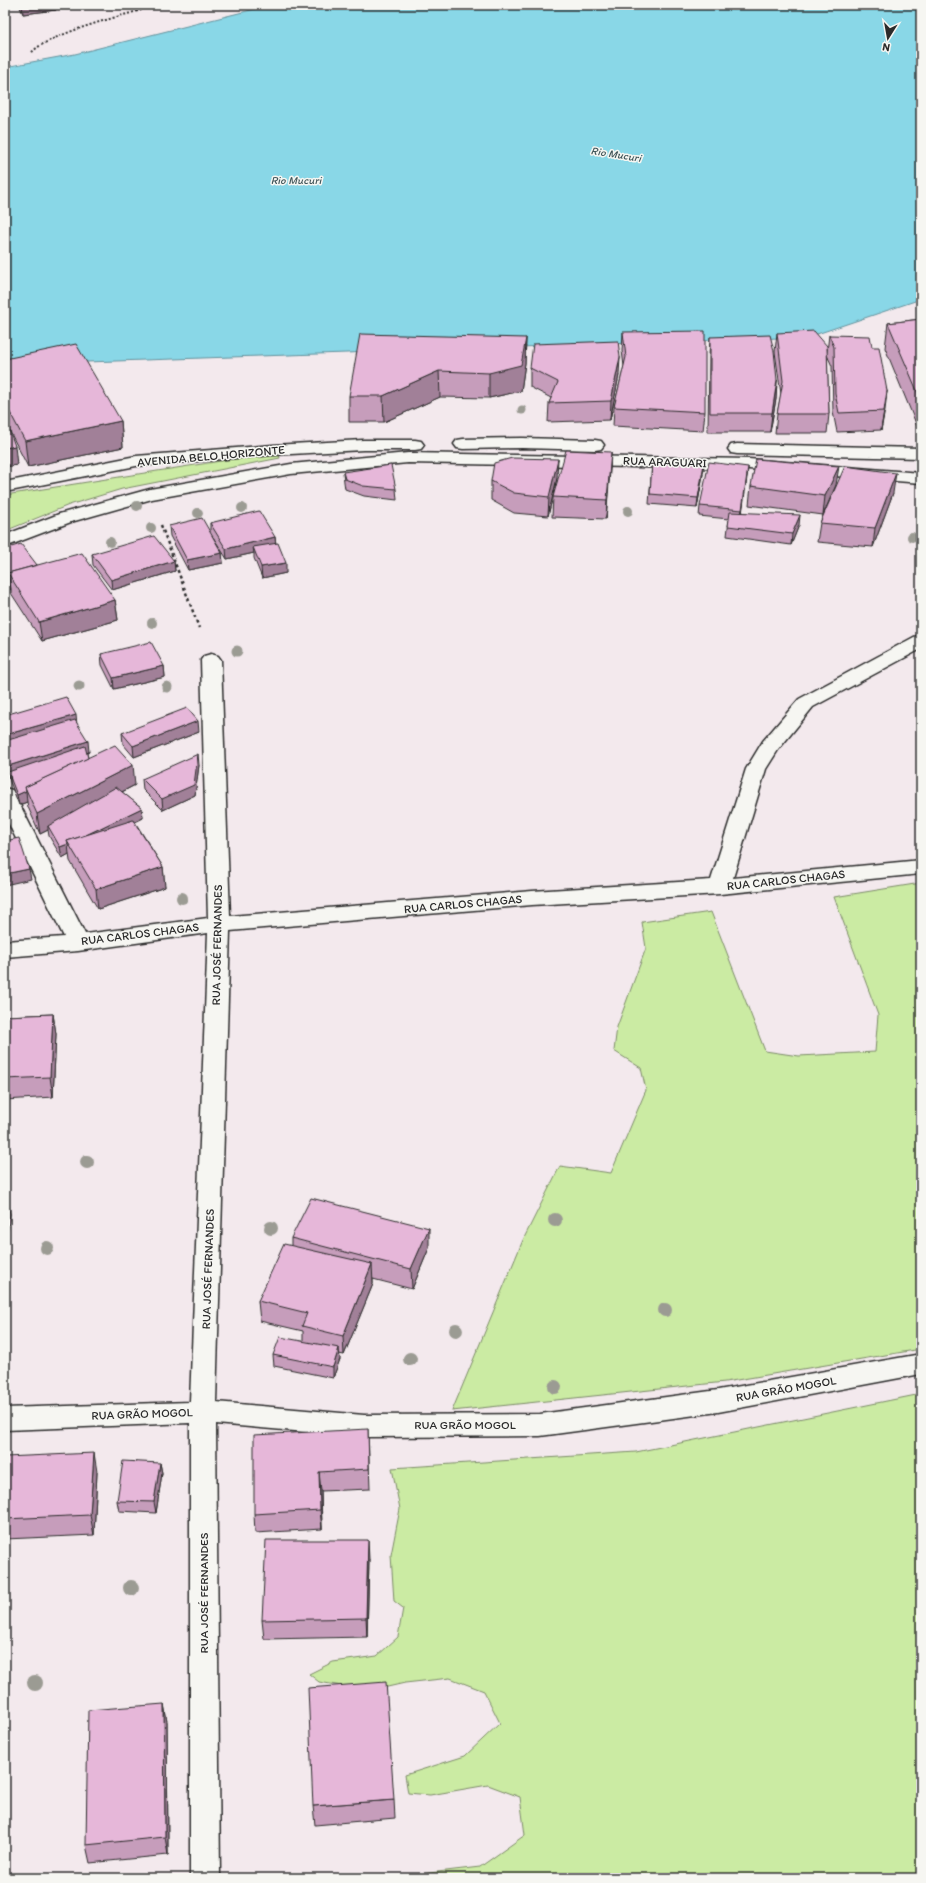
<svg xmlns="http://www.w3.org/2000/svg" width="926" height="1883" font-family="Itim,sans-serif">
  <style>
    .green { fill: #cbeba3; stroke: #7b8b67 }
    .water { fill: #89d7e7; stroke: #63929c }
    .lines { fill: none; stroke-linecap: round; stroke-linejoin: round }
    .minor-casing { stroke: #2b2b2b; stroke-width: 3 }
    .path-far1 { stroke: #2b2b2b; stroke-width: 2; stroke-dasharray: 2 2; stroke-linecap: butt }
    .path { stroke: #2b2b2b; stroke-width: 2.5; stroke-dasharray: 3 3; stroke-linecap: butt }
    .minor { fill: #f6f6f2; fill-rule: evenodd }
    .tree { fill: #9b9b93 }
    .wall { fill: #c69dbb; stroke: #2b2b2b }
    .shaded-wall { fill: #a18098; stroke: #2b2b2b }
    .building { fill: #e6b7d9; stroke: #2b2b2b }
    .labels { text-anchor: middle; stroke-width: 3; stroke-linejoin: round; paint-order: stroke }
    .far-water-label { font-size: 11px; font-style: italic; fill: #42565a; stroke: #f6f6f2 }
    .street-label { font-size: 12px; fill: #2b2b2b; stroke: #f6f6f2 }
  </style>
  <rect width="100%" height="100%" fill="#f3e9ed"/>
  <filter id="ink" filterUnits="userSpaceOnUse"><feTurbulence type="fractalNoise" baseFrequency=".025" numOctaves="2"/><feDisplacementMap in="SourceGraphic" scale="8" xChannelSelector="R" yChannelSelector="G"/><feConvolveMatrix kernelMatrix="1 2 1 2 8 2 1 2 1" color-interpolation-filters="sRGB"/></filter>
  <g filter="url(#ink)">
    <!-- green -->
    <g class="green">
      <polygon points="278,452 280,458 122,489 69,505 5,531 5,495"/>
      <polygon points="921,883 921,1349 725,1382 452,1411 523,1240 560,1166 611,1173 646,1090 641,1068 614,1051 617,1027 646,948 642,922 711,912 765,1051 799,1056 875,1052 878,1015 834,897"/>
      <polygon points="921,1394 921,1878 409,1878 412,1875 480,1867 525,1835 520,1797 488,1785 430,1795 408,1793 405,1775 465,1756 500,1723 484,1691 450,1678 405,1683 370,1691 319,1682 309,1674 333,1662 377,1656 398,1637 403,1608 394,1601 391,1555 400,1509 392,1468 636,1452"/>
    </g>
    <!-- water -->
    <polygon class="water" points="271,5 921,5 921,299 808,337 87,362 5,375 5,67 75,54"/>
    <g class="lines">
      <!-- minor casing -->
      <g class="minor-casing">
        <g id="minor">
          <polygon points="522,438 595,440 601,441 604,445 601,449 595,450 522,448 463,449 457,448 454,444 457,440 463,439"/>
          <polygon points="363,440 415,440 421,441 424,445 421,449 415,450 363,450 273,455 136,466 5,492 5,482 136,456 273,445"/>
          <polygon points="737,444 921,448 921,458 737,454 731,453 728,449 731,445"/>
          <polygon points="408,453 749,459 921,473 921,483 749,469 408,463 291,474 152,499 71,522 5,547 5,535 59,514 150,489 291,464"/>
          <polygon points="921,635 921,649 813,707 778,750 766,769 733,878 921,860 921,874 720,894 532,905 230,931 216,1402 364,1415 540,1414 718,1390 921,1354 921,1374 718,1412 540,1436 364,1437 216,1424 220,1878 190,1878 190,1423 5,1430 5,1408 190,1402 208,933 78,951 5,957 5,941 64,937 5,816 5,788 12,790 15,795 85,934 208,918 201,660 204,656 211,654 218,656 221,660 230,916 532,891 711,880 746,769 763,741 799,699 914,637"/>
        </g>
      </g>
      <!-- path-far1 -->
      <path class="path-far1" d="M32,52C52,32 129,14 159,5"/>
      <!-- path -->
      <polyline class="path" points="161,525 199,628"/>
      <!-- minor -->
      <use href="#minor" class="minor"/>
    </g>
    <!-- trees -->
    <g class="tree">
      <circle cx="522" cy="410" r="4.5"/>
      <circle cx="137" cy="506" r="5"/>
      <circle cx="242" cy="508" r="5"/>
      <circle cx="628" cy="511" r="5"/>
      <circle cx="198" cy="513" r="5"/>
      <circle cx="151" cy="528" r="5"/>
      <circle cx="912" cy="537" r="5"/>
      <circle cx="110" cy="542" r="5"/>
      <circle cx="152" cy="623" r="5"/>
      <circle cx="237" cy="651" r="5.5"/>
      <circle cx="79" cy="686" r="5.5"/>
      <circle cx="167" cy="687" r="5.5"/>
      <circle cx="182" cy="898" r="6"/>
      <circle cx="87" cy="1162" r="7"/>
      <circle cx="555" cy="1220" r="7"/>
      <circle cx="271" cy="1228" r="7"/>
      <circle cx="47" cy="1248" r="7"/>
      <circle cx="665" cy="1310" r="7"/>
      <circle cx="456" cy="1330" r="7"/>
      <circle cx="410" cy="1359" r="7"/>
      <circle cx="555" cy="1387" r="7"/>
      <circle cx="131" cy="1588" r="8"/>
      <circle cx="35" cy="1683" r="8"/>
    </g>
    <!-- wall -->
    <g class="wall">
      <polygon points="19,5 55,5 56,10 23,14"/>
      <polygon points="921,319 921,426 917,426 885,348 888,323"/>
      <polygon points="623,332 705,412 703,431 613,426 614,407 624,366 622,351"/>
      <polygon points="777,333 827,352 829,335 872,347 887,391 881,430 837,432 833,412 832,366 827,355 829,414 827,433 775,433 777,414 781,394 775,352"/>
      <polygon points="710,337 777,380 776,399 770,432 708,432 709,356"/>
      <polygon points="526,338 525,363 521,391 489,398 440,397 384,422 349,422 349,396"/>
      <polygon points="5,359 121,421 123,447 28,467 7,426 17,465 5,467"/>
      <polygon points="530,368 619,375 610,420 548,422 549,403 551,398 530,387"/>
      <polygon points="611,452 606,519 552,517 553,497"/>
      <polygon points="652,463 703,474 697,508 649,504"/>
      <polygon points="748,467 742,512 799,525 791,545 727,536 729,519 699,516 700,506"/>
      <polygon points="343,472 396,489 397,500 364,496 345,489 344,482"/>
      <polygon points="557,478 548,516 514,513 491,500 491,481"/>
      <polygon points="836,485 825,510 893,493 873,547 817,542 820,523 823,515 749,505 751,486"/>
      <polygon points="210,523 275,537 276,544 286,573 262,578 254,558 254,553 227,559 213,537 222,553 223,563 188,570 170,536 169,526 210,532"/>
      <polygon points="5,549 37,565 115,600 118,620 42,641 11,593 11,589 5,591"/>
      <polygon points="92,554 174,561 175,571 112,590 93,565"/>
      <polygon points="101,654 164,666 165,677 114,689 102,665"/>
      <polygon points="5,715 77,724 89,752 87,753 88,758 135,785 122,792 142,808 143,818 135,822 163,867 165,887 98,909 70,861 69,854 62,858 49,836 48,830 40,834 28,807 27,802 19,805 10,782 9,777 7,777 5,774"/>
      <polygon points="199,732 134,757 123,744 122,733"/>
      <polygon points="199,765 195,795 163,810 143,790 142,779"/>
      <polygon points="53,1014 56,1034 53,1097 5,1100 5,1016"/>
      <polygon points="291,1238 429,1248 412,1289 373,1279 373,1284 344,1355 339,1354 340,1359 333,1378 274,1366 273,1355 303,1341 303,1331 260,1321 258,1301 291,1245"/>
      <polygon points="368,1429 370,1489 321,1491 322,1529 255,1533 254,1514"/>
      <polygon points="5,1457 97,1472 94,1535 5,1539"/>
      <polygon points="160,1463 162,1473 156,1513 119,1511 117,1501"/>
      <polygon points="369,1559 367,1637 264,1639 262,1620"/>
      <polygon points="164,1704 167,1722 168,1855 90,1863 86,1845"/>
      <polygon points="394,1800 395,1818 315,1825 313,1806"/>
    </g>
    <!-- shaded-wall -->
    <g class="shaded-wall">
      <polygon points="22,5 55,5 56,10 23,14"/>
      <polygon points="526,338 525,363 521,391 489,398 489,373"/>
      <polygon points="620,357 619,375 610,420 611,401"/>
      <polygon points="439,371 440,397 384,422 383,396"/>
      <polygon points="777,380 776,399 770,432 772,413"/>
      <polygon points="887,391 885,410 881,430 884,411"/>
      <polygon points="121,421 123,447 28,467 25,441"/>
      <polygon points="15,446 17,465 5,467 5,448"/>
      <polygon points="611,452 610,471 606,519 607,500"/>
      <polygon points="558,459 557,478 548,516 549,497"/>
      <polygon points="704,464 703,474 697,508 698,498"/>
      <polygon points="839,466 836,485 823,515 825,496"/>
      <polygon points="748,467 747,477 741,521 742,510"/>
      <polygon points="896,473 893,493 873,547 875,528"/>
      <polygon points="800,515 799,525 791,545 792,534"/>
      <polygon points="275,537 276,547 253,547 254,553 227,559 226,549"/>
      <polygon points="222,553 223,563 188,570 187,560"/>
      <polygon points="174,561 175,571 112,590 111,580"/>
      <polygon points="286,563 286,573 262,578 261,567"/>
      <polygon points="9,578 11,589 5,591 5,580"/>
      <polygon points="115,600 118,620 42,641 39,622"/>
      <polygon points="164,666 165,677 114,689 113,678"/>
      <polygon points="76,715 77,726 5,746 5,735"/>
      <polygon points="198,721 199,732 134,757 133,746"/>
      <polygon points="88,741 89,752 10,776 8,772 9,777 7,777 5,767"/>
      <polygon points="198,754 199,765 195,795 163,810 162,799"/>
      <polygon points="133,765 135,785 50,829 48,826 48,830 40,834 37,814"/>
      <polygon points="26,791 27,802 19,805 17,795"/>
      <polygon points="142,808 143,818 74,852 69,843"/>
      <polygon points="68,844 69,854 62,858 60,847"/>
      <polygon points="163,867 165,887 98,909 96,889"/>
      <polygon points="29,869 31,879 5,885 5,874"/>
      <polygon points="53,1014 56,1034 53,1097 50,1077"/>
      <polygon points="6,1194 10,1214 5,1249 5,1201"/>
      <polygon points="429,1228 429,1248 412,1289 411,1269"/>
      <polygon points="372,1264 373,1284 344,1355 343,1336"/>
      <polygon points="339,1348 340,1359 333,1378 333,1367"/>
      <polygon points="94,1453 97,1472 94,1535 90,1515"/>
      <polygon points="160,1463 162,1473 156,1513 154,1502"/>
      <polygon points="319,1472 321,1491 322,1529 320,1510"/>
      <polygon points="368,1540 369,1559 367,1637 366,1618"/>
      <polygon points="164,1704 167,1722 168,1855 165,1837"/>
    </g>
    <!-- building -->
    <g class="building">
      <polygon points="921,319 921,400 888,323"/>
      <polygon points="705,331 705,412 614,407 626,357 623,332"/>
      <polygon points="814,331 827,346 829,414 777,414 783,381 777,333"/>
      <polygon points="360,334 526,338 521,365 489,373 439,371 383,396 349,396"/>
      <polygon points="770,335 774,351 777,380 772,413 710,413 710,337"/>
      <polygon points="829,335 870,336 872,347 879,347 887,391 884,411 839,413 835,393 834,347"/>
      <polygon points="618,341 620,357 611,401 549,403 558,382 530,368 533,344"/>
      <polygon points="76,344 121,421 25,441 5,403 5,359"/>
      <polygon points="5,419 15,446 5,448"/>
      <polygon points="566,450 611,452 607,500 553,497"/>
      <polygon points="512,458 558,459 549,497 514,493 491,481 494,463"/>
      <polygon points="756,459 839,466 825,496 751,486"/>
      <polygon points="709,462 748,467 742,510 700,506"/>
      <polygon points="652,463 704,464 698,498 650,494"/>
      <polygon points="391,465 396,489 363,486 345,479 343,472"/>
      <polygon points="845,466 896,473 875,528 820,523"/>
      <polygon points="259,511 275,537 226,549 210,523"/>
      <polygon points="730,512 800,515 792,534 728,526"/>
      <polygon points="202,518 222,553 187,560 169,526"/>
      <polygon points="154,536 174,561 111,580 92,554"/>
      <polygon points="278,543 286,563 261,567 253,547"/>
      <polygon points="21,544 37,565 8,573 9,578 5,580 5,549"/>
      <polygon points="82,553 115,600 39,622 8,573"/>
      <polygon points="151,642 164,666 113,678 101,654"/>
      <polygon points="66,697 76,715 5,735 5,715"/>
      <polygon points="187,708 198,721 133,746 122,733"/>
      <polygon points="75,720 88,741 5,767 5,741"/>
      <polygon points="115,745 133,765 37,814 25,787"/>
      <polygon points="85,746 88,758 25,787 26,791 17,795 8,772"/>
      <polygon points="198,754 194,785 162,799 142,779"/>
      <polygon points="116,787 142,808 86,835 67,841 68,844 60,847 48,826"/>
      <polygon points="133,820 163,867 96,889 67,841"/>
      <polygon points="19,838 29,869 5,874 5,841"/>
      <polygon points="53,1014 50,1077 5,1079 5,1016"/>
      <polygon points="311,1198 429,1228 411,1269 291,1238"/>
      <polygon points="284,1244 372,1264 343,1336 302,1326 307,1313 258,1301"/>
      <polygon points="280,1337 339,1348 333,1367 273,1355"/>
      <polygon points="368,1429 369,1469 319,1472 320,1510 254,1514 254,1435"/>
      <polygon points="94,1453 90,1515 5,1519 5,1457"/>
      <polygon points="123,1461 160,1463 154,1502 117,1501"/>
      <polygon points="266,1540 368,1540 366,1618 262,1620"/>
      <polygon points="386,1682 394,1800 313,1806 308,1688"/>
      <polygon points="164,1704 165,1837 86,1845 88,1710"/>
    </g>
  </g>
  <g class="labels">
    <!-- far-water labels -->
    <g class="far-water-label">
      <text transform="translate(616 154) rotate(9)" y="4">Rio Mucuri</text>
      <text x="296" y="184">Rio Mucuri</text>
    </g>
    <!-- street labels -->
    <g class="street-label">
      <text transform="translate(211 456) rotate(-5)" y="4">AVENIDA BELO HORIZONTE</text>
      <text transform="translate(665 462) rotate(2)" y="4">RUA ARAGUARI</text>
      <text transform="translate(786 880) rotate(-6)" y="4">RUA CARLOS CHAGAS</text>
      <text transform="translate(463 904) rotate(-5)" y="4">RUA CARLOS CHAGAS</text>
      <text transform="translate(140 934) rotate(-7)" y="4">RUA CARLOS CHAGAS</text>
      <text transform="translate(217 945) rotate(-89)" y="4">RUA JOSÉ FERNANDES</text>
      <text transform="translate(208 1269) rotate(-88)" y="4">RUA JOSÉ FERNANDES</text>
      <text transform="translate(786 1389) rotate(-10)" y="4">RUA GRÃO MOGOL</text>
      <text transform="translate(142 1414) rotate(-2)" y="4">RUA GRÃO MOGOL</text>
      <text x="465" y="1429">RUA GRÃO MOGOL</text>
      <text transform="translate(204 1593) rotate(-90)" y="4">RUA JOSÉ FERNANDES</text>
    </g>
  </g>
  <!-- margin -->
  <rect width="926" height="1883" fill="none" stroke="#f6f6f2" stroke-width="20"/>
  <rect x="10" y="10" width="906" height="1863" fill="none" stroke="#2b2b2b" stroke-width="1.5" filter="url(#ink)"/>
  <!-- north arrow -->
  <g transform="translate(888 38) rotate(191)" stroke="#f6f6f2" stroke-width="3" paint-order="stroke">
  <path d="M0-3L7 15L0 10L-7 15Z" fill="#2b2b2b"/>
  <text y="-6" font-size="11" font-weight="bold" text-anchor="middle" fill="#2b2b2b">N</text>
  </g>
</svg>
